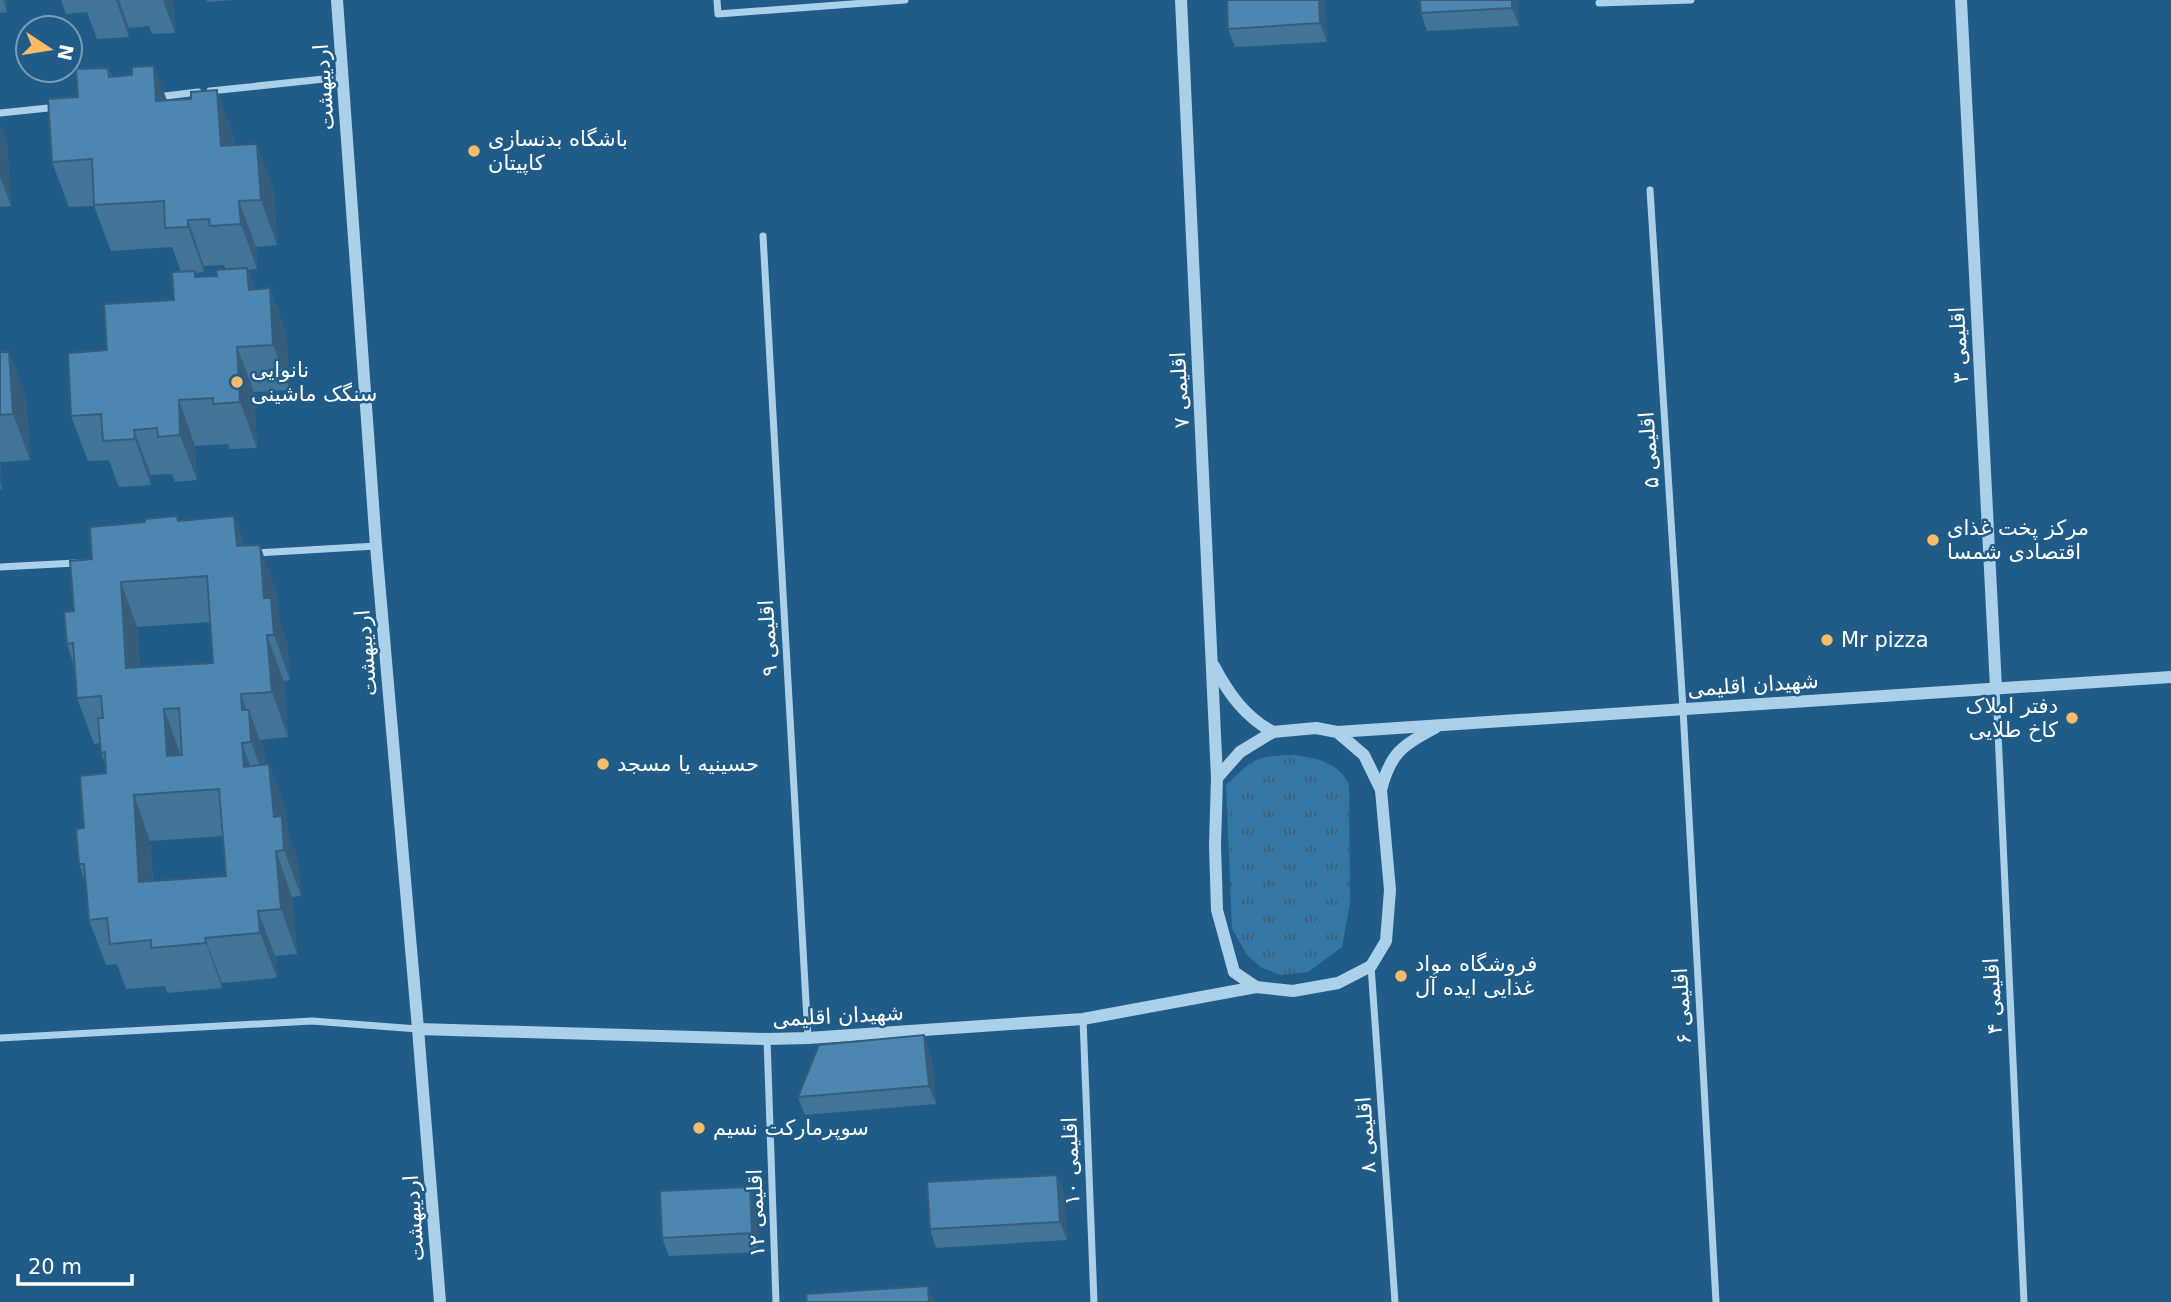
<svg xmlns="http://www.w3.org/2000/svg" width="2171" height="1302" font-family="'DejaVu Sans',Cairo,sans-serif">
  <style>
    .grass { fill: url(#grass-tufts) }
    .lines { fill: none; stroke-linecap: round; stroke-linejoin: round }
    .minor { stroke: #aad0ea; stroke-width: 7 }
    .tertiary { stroke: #aad0ea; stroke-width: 12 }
    .wall { fill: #427498; fill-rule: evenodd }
    .shaded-wall { fill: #365e7c }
    .building { fill: #4d87b1; stroke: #365e7c; stroke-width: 2; fill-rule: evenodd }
    .poi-dot { fill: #f7bb6b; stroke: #205c87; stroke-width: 2.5 }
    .labels { text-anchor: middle; stroke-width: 5; stroke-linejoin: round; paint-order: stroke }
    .street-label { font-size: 21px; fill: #fff; stroke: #205c87 }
    .poi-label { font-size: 21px; fill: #fff; stroke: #205c87; text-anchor: start }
  </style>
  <defs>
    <pattern id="grass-tufts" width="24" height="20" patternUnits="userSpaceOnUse" patternTransform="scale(1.75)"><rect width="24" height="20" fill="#3476a4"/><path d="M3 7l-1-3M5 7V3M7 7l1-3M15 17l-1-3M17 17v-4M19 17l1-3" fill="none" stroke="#415f74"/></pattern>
  </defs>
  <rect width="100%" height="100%" fill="#205c87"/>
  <!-- grass -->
  <path class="grass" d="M1294,755C1319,759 1336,761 1349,784L1350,903L1342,947L1308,972L1281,975L1262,968L1247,955L1232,929L1226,785C1254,758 1255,756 1294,755Z"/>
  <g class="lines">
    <!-- minor -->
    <g class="minor">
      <polyline points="717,0 718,14 905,0"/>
      <polyline points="1599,3 1691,0"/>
      <polyline points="210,91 343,77"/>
      <polyline points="157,97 198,92"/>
      <polyline points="0,113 58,107"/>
      <polyline points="1650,190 1683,709 1716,1302"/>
      <polyline points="763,236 808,1038"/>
      <polyline points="256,553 376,546"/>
      <polyline points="0,567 76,563"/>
      <polyline points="1996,688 2024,1302"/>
      <polyline points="1371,966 1395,1302"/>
      <polyline points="1083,1019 1094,1302"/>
      <polyline points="0,1038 312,1021 418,1029"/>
      <polyline points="767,1039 776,1302"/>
    </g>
    <!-- tertiary -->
    <g class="tertiary">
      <polyline points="337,0 376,546 418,1029 440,1302"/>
      <polyline points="1181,0 1217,778"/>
      <polyline points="1961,0 1996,688"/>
      <path d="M1214,666C1228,693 1245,717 1273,732"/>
      <polyline points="1337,732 1364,755 1381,790 1390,890 1386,941 1371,966 1338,983 1293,991 1256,987 1234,972 1217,910 1215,845 1217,778 1240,752 1273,732 1316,728 1337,732 2171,677"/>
      <path d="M1381,790C1390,754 1402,745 1435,728"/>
      <polyline points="418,1029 767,1039 808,1038 1083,1019 1256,987"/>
    </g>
  </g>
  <!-- wall -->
  <g class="wall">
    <polygon points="0,0 7,0 7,12 0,13"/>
    <polygon points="61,0 173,0 175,33 152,34 149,26 129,28 129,37 97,39 87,12 66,14"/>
    <polygon points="207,0 235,0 207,2"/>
    <polygon points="1227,0 1324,0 1327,42 1235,47 1228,29"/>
    <polygon points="1517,0 1519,26 1427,31 1421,13"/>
    <path d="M108,68L112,77L167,100L234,136L235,145L274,189L277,245L256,247L257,269L248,270L255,289L270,288L286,334L290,390L254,392L257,448L230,449L228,444L195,446L197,480L175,482L172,474L151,475V485L119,487L109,460L88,461L71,416L107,350L174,300L181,272L172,247L111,251L94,206L69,207L52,162ZM224,265L226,269L217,276L197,277L195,273L204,272V266Z"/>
    <polygon points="0,125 7,143 11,206 0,207"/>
    <polygon points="0,352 9,352 26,397 30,460 0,462 2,489 0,489"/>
    <path d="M177,516L179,521L245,546L276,590L279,620L287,643L290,680L284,681L288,737L260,740L265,755L266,765L269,764L286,810L288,833L298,861L301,896L292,897L297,954L275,956L277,978L222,983V988L167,993L165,986L126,989L117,964L106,965L89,920L86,884L79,864L84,828L106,773V766L101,753L100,743L94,744L77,698L74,665L67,644L74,611L92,559L145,522ZM210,622L213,663L140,668L137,627ZM223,836L226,876L153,881L150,841Z"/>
    <polygon points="931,1053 936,1104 805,1115 798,1097"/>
    <polygon points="1057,1175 1064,1193 1067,1240 936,1248 930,1229"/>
    <polygon points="750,1187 757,1205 759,1252 669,1256 662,1238"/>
  </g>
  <!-- shaded-wall -->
  <g class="shaded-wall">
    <polygon points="3,0 7,0 7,12"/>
    <polygon points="116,0 119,0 129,28 129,37"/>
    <polygon points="163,0 173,0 175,33"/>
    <polygon points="1319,0 1324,0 1327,42 1320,23"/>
    <polygon points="1512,0 1517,0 1519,26 1512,8"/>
    <polygon points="154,66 171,111 156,101"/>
    <polygon points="217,90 234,136 238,192 221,146"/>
    <polygon points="0,125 7,143 11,206 0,176"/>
    <polygon points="257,144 274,189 277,245 261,200"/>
    <polygon points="239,201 256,247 257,269 241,224"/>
    <polygon points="188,220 204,266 204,272 188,227"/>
    <polygon points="247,268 263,313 249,290"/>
    <polygon points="270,288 286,334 290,390 273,345"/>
    <polygon points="237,347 254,392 257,448 240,402"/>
    <polygon points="9,352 26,397 30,460 13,414"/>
    <polygon points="179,400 195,446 197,480 180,435"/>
    <polygon points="134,430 151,475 151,485 135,439"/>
    <polygon points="0,460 0,462 2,489 0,483"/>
    <polygon points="234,516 251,561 237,546"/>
    <polygon points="260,545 276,590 279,620 287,643 290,680 274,635 264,598"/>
    <polygon points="121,582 137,627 143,714 126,668"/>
    <polygon points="267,635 284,681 288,737 272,692"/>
    <polygon points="241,694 249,717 249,710 265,755 267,787 251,742 242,710"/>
    <polygon points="164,709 181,755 167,756"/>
    <polygon points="242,743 258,788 244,767"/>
    <polygon points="269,764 286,810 288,833 298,861 301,896 284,850 274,817"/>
    <polygon points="134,795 150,841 156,927 139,882"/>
    <polygon points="276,851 292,897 297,954 281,909"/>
    <polygon points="258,911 275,956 277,978 260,933"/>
    <polygon points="205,938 222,983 222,988 206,943"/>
    <polygon points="924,1035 931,1053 936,1104 929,1086"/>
    <polygon points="1057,1175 1064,1193 1067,1240 1060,1222"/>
    <polygon points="750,1187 757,1205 759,1252 752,1233"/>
    <polygon points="928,1286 934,1302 929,1302"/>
  </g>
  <!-- building -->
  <g class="building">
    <polygon points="1227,0 1319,0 1320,23 1228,29"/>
    <polygon points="1420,0 1512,0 1512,8 1421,13"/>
    <polygon points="154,66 156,101 191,99 191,92 217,90 221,146 257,144 261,200 239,201 241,224 210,226 209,219 188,220 188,227 165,228 164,201 94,205 92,159 52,162 48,99 78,97 76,69 108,68 109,77 132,75 132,67"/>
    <polygon points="247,268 249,290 270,288 273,345 237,347 240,402 213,404 213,398 179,400 180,435 158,437 157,428 134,430 135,439 103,441 101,414 71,416 68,353 107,350 104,304 174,300 172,272 195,271 195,277 217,276 216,270"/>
    <polygon points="0,352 9,352 13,414 0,415"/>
    <path d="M177,516L178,521L234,516L237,546L260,545L264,598H271L274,635H267L272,692L241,694L242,710H249L251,742L242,743L244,767L269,764L274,817L282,816L284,850L276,851L281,909L258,911L260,933L205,938L206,943L151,948V940L110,944L107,918L89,920L84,864H79L76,829L84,828L80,776L106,773L105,752L101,753L98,718H103L101,696L77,698L73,643L67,644L64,612L74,611L70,561L92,559L90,527L145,522V519ZM207,576L213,663L126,668L121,582ZM179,708L182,755L167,756L164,709ZM219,789L226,876L139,882L134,795Z"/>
    <polygon points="924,1035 929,1086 798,1097 819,1045"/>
    <polygon points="1057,1175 1060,1222 930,1229 927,1182"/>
    <polygon points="750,1187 752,1233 662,1238 660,1191"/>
    <polygon points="928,1286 929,1302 807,1302 806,1294"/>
  </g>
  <!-- markers -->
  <g class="poi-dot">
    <circle cx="474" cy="151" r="7"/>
    <circle cx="237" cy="382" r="7"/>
    <circle cx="1933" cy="540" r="7"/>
    <circle cx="1827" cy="640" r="7"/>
    <circle cx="2072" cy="718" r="7"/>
    <circle cx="603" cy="764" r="7"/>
    <circle cx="1401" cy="976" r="7"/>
    <circle cx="699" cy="1128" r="7"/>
  </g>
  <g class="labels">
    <!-- street labels -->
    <g class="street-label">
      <text transform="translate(324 87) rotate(-94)" y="7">اردیبهشت</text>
      <text transform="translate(1959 345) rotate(-93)" y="7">اقلیمی ۳</text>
      <text transform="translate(1180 390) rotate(-93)" y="7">اقلیمی ۷</text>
      <text transform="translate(1649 450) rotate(-94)" y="7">اقلیمی ۵</text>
      <text transform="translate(768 638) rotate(-93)" y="7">اقلیمی ۹</text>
      <text transform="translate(366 653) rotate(-95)" y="7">اردیبهشت</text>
      <text transform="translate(1753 685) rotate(-4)" y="7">شهیدان اقلیمی</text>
      <text transform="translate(1993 996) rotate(-93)" y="7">اقلیمی ۴</text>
      <text transform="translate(1682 1006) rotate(-93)" y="7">اقلیمی ۶</text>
      <text transform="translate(838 1016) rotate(-3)" y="7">شهیدان اقلیمی</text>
      <text transform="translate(1366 1135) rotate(-94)" y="7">اقلیمی ۸</text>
      <text transform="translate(1071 1161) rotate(-92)" y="7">اقلیمی ۱۰</text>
      <text transform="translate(756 1213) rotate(-92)" y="7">اقلیمی ۱۲</text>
      <text transform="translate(414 1218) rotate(-94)" y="7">اردیبهشت</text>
    </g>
    <!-- poi labels -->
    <g class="poi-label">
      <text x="488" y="146">باشگاه بدنسازی<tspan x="488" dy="24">کاپیتان</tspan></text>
      <text x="251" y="377">نانوایی<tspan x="251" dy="24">سنگک ماشینی</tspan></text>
      <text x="1947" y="535">مرکز پخت غذای<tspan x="1947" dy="24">اقتصادی شمسا</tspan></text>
      <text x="1841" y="647">Mr pizza</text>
      <text x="2058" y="713" text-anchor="end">دفتر املاک<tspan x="2058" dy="24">کاخ طلایی</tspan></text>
      <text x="617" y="771">حسینیه یا مسجد</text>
      <text x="1415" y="971">فروشگاه مواد<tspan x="1415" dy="24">غذایی ایده آل</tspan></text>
      <text x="713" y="1135">سوپرمارکت نسیم</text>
    </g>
  </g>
  <!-- north arrow -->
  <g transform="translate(49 49) rotate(102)"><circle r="33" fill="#205c87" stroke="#799db7" stroke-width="2"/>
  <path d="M0-5L12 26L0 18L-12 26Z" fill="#f7bb6b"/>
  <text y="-10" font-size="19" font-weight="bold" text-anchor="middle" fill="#ffffff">N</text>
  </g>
  <!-- scale -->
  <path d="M18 1274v10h114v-10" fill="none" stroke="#ffffff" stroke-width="3.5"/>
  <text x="28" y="1274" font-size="21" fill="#ffffff" stroke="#205c87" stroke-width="5" paint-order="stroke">20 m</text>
</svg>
